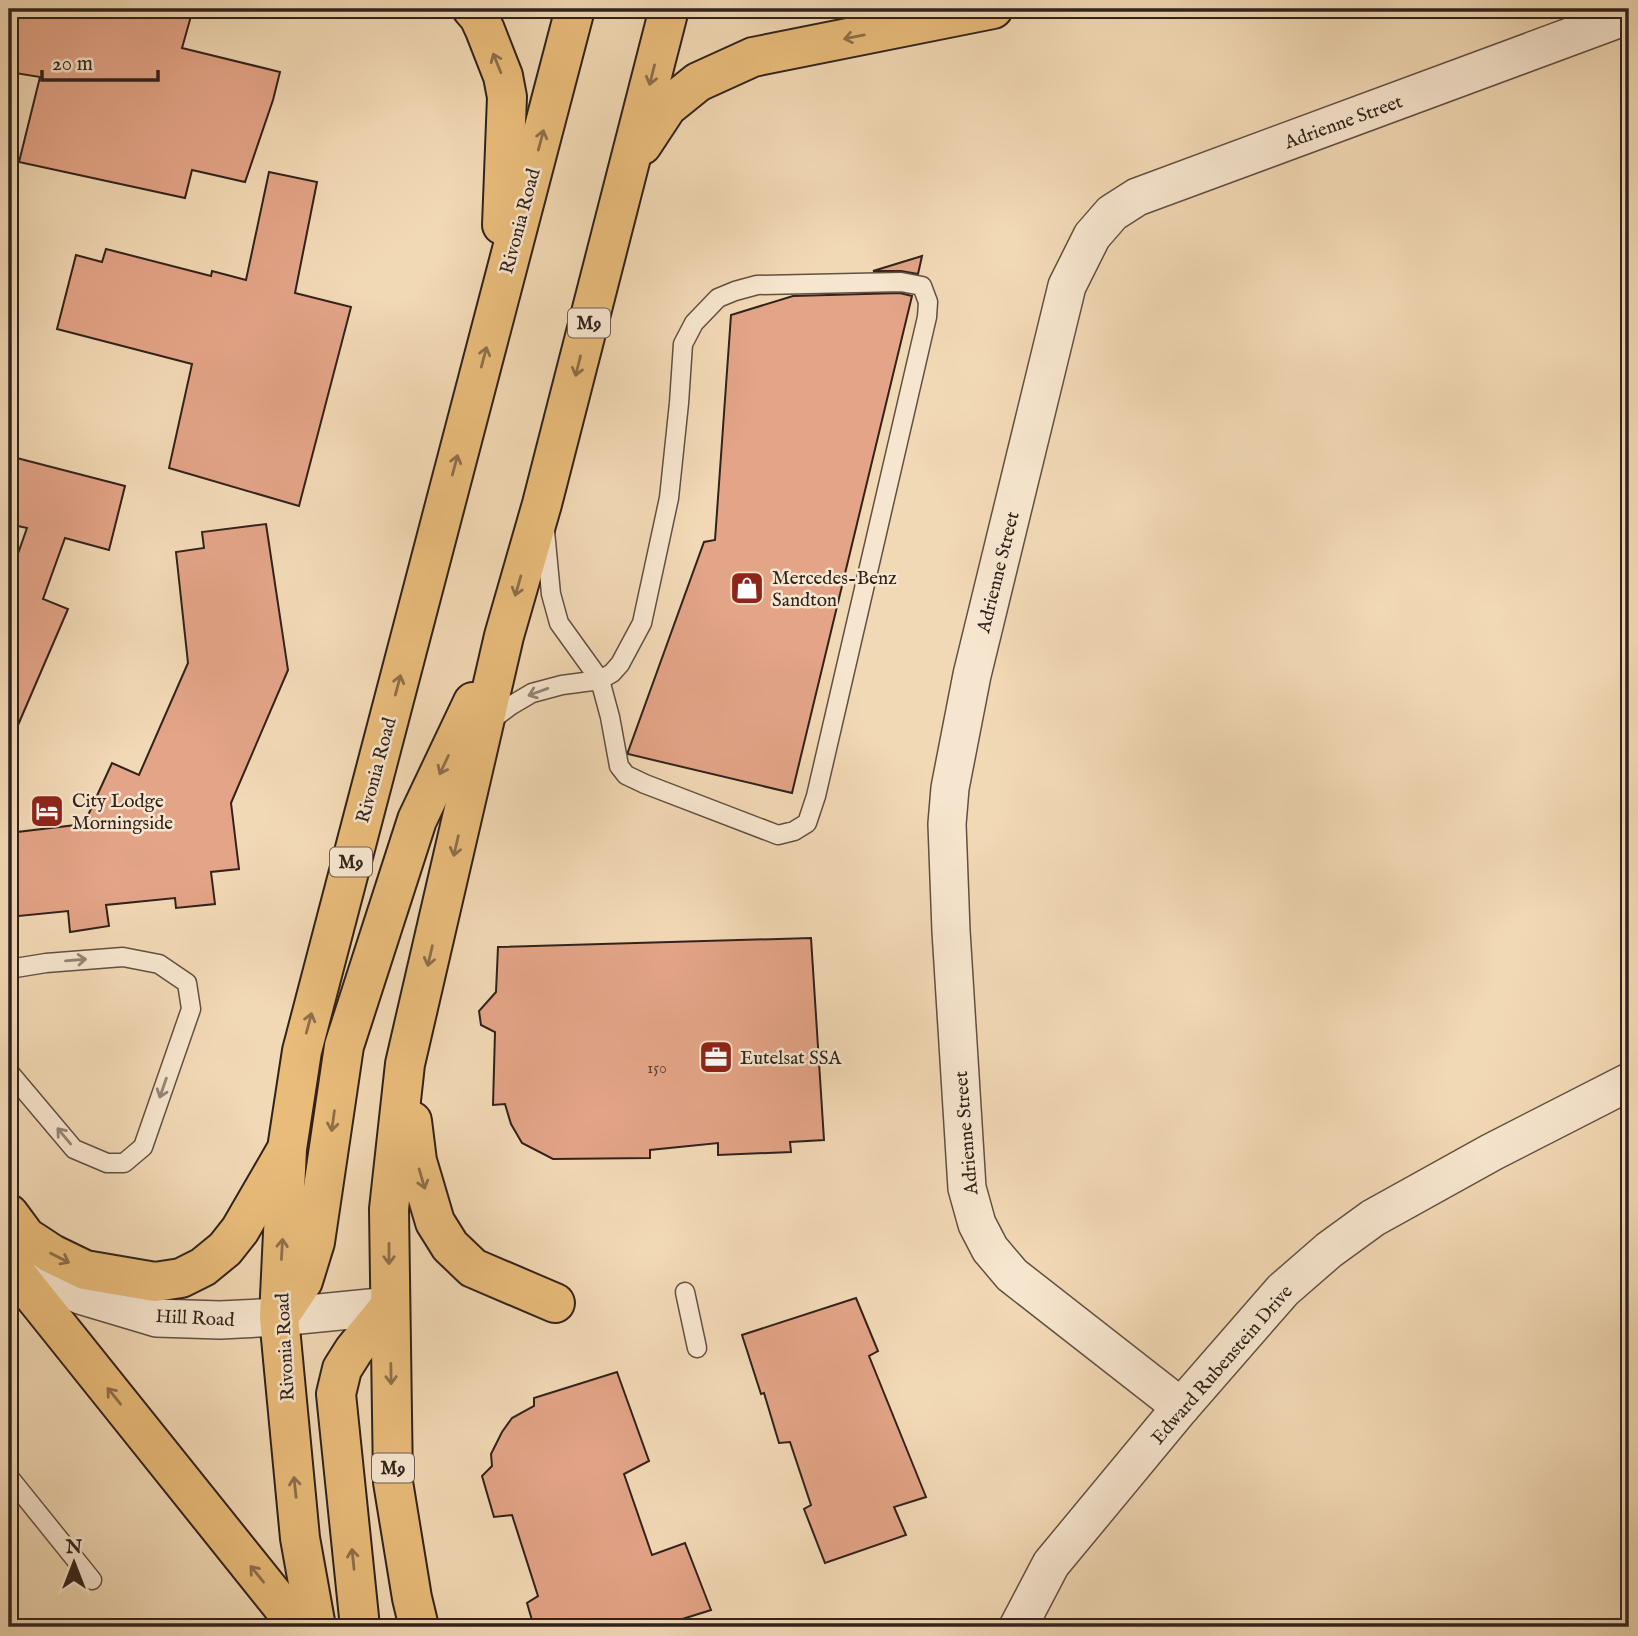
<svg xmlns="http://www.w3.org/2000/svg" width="1638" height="1636" font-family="'IM FELL English',serif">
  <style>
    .building { fill: #e3a487; stroke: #31221c; stroke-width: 2 }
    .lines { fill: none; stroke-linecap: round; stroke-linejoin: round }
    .service-casing { stroke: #615042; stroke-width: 21 }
    .minor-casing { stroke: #615042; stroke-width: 40 }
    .primary-casing { stroke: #31221c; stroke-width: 42 }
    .service { stroke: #f7e6cf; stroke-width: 18 }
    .minor { stroke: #f7e6cf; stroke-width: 37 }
    .primary { stroke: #e9bc7a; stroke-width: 38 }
    .oneway { stroke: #8d6f4b }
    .oneway2 { stroke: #948476 }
    .labels { text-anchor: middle; stroke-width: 5; stroke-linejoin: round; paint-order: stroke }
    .number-label { font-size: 16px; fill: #5e4237 }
    .shield { fill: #f7e6cf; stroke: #6c5d52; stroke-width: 2 }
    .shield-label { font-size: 18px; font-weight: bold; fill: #31221c }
    .street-label { font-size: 19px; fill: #31221c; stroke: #f7e6cf }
    .poi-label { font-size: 19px; fill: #31221c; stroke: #f7e6cf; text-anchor: start }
  </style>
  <rect width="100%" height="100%" fill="#f2d9b5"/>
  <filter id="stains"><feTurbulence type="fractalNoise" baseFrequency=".00286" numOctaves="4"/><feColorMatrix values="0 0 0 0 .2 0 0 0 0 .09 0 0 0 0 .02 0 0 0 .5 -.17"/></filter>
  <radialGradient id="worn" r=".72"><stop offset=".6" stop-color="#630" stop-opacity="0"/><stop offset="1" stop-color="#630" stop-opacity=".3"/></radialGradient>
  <!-- building -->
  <g class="building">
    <polygon points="9,9 193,9 182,48 280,72 273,100 245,182 192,170 185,198 19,162 40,77 9,72"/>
    <polygon points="269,172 317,182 295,293 351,307 299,506 169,468 192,364 57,329 76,255 102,262 106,249 211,276 212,271 246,280"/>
    <polygon points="922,256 918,274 901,271 873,271"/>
    <polygon points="900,293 912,296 792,793 628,754 628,752 704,542 715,540 731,315 793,296"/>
    <polygon points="9,456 125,486 109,550 65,538 43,599 68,609 9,746 9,579 27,528 9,524"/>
    <polygon points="266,524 288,670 231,803 239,869 211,872 215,904 176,908 175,898 106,905 109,926 70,932 68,911 9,917 9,833 84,824 112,763 139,775 188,663 176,552 204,548 202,532"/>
    <polygon points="811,938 824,1140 790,1142 791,1152 718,1155 718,1143 650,1150 650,1158 553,1159 522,1143 511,1124 505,1104 493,1105 495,1032 481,1025 479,1011 496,992 498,947"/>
    <polygon points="856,1298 878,1351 869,1356 926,1497 894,1507 906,1535 825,1563 804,1509 811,1505 790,1442 779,1443 764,1393 761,1394 742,1335"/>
    <polygon points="617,1372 649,1461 624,1474 652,1555 685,1543 711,1610 657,1627 534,1627 527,1603 538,1596 512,1515 494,1517 482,1476 492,1466 491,1454 502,1432 512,1418 534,1406 534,1398"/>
  </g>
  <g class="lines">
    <!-- service casing -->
    <g class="service-casing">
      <g id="service">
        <polyline points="490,721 510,706 532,693 562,685 600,680 612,673 620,664 642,623 669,498 679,403 683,344 694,323 718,298 735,291 757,285 901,282 922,286 928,302 927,317 816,796 807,823 794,831 778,835 645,784 626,775 619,766 610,717 600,680 559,623 551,594 545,531"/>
        <polyline points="9,969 46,963 123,957 159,964 187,983 191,1009 143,1147 124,1163 107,1163 74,1149 9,1072"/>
        <polyline points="685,1292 697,1348"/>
        <polyline points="9,1477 92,1580"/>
      </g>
    </g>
    <!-- minor casing -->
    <g class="minor-casing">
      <g id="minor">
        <polyline points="9,1263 80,1295 157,1318 220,1320 279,1317 390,1306"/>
        <polyline points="1181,1407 1012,1275 990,1249 977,1224 967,1188 951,931 947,824 950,788 972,675 1067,286 1092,236 1112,213 1137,197 1629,15"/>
        <polyline points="1018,1627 1051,1564 1181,1407 1283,1290 1329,1250 1373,1218 1492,1152 1629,1082"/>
      </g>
    </g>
    <!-- primary casing -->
    <g class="primary-casing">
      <g id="primary">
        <polyline points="472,9 479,17 485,30 503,76 507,97 502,225"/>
        <polyline points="642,145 667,107 698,82 753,57 993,9"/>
        <polyline points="412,1121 417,1161 435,1222 450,1246 473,1268 555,1303"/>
        <polyline points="9,1214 26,1237 52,1254 85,1270 155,1282 181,1278 203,1267 225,1249 240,1230 284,1154"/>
        <polyline points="9,1265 299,1627"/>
        <polyline points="285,1308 303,1281 315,1242 344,1046 417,820 473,702"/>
        <polyline points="316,1627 300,1538 279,1317 287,1149 302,1051 575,9"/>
        <polyline points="360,1627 336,1394 342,1369 354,1350 390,1306"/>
        <polyline points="419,1627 412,1598 393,1482 389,1209 405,1064 504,636 542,504 669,9"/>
      </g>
    </g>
    <!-- service -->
    <use href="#service" class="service"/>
    <!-- minor -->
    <use href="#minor" class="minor"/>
    <!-- primary -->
    <use href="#primary" class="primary"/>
  </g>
  <!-- one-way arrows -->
  <defs><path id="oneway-shaft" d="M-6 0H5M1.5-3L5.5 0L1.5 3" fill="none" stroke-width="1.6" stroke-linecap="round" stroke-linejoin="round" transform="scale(1.75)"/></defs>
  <g class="oneway">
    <use href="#oneway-shaft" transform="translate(854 37) rotate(169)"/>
    <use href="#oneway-shaft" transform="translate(497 63) rotate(-112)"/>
    <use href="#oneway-shaft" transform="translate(652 75) rotate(104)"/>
    <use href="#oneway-shaft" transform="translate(541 140) rotate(-75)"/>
    <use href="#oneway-shaft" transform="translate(484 357) rotate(-75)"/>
    <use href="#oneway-shaft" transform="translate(578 366) rotate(104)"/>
    <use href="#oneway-shaft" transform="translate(455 465) rotate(-75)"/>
    <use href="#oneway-shaft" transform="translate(518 586) rotate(106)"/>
    <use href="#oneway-shaft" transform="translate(398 685) rotate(-75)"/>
    <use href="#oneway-shaft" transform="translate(444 765) rotate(115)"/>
    <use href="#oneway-shaft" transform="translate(456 846) rotate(103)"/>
    <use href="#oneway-shaft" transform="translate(430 956) rotate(103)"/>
    <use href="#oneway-shaft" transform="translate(309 1023) rotate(-75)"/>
    <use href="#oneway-shaft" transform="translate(333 1121) rotate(98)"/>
    <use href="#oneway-shaft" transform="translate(422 1179) rotate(74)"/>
    <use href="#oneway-shaft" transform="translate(282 1249) rotate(-87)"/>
    <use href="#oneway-shaft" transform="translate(389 1254) rotate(90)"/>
    <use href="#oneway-shaft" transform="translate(60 1258) rotate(27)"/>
    <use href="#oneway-shaft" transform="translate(391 1374) rotate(89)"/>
    <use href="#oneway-shaft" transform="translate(114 1396) rotate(-129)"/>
    <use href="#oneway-shaft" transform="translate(295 1487) rotate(-96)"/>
    <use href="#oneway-shaft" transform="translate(353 1559) rotate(-96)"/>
    <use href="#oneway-shaft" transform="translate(257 1574) rotate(-129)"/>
  </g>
  <g class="oneway2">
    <use href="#oneway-shaft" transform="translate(538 692) rotate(160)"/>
    <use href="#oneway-shaft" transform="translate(76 960) rotate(-5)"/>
    <use href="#oneway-shaft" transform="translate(163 1088) rotate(109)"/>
    <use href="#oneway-shaft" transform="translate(64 1136) rotate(-130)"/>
  </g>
  <!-- icons -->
  <defs>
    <g id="shop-square" transform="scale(1.75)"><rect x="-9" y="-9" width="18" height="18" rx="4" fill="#8f2418" stroke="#f7e6cf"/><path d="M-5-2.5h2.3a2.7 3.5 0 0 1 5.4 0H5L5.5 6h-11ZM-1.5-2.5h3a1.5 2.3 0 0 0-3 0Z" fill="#fff"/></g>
    <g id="hotel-square" transform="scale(1.75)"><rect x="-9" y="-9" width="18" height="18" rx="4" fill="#8f2418" stroke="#f7e6cf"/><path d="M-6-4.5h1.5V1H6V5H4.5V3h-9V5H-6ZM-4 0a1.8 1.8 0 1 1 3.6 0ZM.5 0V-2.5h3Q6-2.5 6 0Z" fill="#fff"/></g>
    <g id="office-square" transform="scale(1.75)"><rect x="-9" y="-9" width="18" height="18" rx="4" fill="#8f2418" stroke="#f7e6cf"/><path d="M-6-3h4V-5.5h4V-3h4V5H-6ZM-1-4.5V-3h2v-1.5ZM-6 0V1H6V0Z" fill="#fff"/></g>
  </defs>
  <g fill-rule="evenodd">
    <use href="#shop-square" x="747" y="588"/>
    <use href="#hotel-square" x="47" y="811"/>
    <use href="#office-square" x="716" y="1057"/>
  </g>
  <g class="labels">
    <!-- number labels -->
    <g class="number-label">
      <text x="657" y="1073">150</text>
    </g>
    <!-- shield labels -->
    <g class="shield">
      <rect x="568" y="308.5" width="42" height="29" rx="5"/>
      <rect x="330" y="847.5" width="42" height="29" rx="5"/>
      <rect x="372" y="1453.5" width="42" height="29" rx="5"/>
    </g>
    <g class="shield-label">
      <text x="589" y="329">M9</text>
      <text x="351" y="868">M9</text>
      <text x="393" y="1474">M9</text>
    </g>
    <!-- street labels -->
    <g class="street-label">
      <text transform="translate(1343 121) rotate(-20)" y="7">Adrienne Street</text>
      <text transform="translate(519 221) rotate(-75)" y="7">Rivonia Road</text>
      <text transform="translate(997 572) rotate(-76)" y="7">Adrienne Street</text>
      <text transform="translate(375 770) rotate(-75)" y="7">Rivonia Road</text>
      <text transform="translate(965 1133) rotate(-95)" y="7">Adrienne Street</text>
      <text transform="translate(195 1317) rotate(3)" y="7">Hill Road</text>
      <text transform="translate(284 1347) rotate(-93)" y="7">Rivonia Road</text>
      <text transform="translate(1221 1364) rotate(-49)" y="7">Edward Rubenstein Drive</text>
    </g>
    <!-- poi labels -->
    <g class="poi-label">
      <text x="772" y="584">Mercedes-Benz<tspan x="772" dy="22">Sandton</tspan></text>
      <text x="72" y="807">City Lodge<tspan x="72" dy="22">Morningside</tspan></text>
      <text x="740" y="1064">Eutelsat SSA</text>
    </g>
  </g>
  <!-- margin -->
  <rect width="1638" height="1636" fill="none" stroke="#f2d9b5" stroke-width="35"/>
  <rect x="10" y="10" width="1617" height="1615" fill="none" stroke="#31221c" stroke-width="3.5"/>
  <rect x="18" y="18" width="1603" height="1601" fill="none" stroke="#31221c" stroke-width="2"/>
  <!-- north arrow -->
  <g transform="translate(74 1563)" stroke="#f7e6cf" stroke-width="5" paint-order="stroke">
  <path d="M0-5L12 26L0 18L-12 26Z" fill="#31221c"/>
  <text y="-10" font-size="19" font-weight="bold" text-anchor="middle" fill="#31221c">N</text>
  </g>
  <!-- scale -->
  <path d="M42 70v10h116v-10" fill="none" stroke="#31221c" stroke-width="3.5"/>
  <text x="52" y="70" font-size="21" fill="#31221c" stroke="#f7e6cf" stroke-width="5" paint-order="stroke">20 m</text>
  <rect width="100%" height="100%" filter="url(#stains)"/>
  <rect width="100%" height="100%" fill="url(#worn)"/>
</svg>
